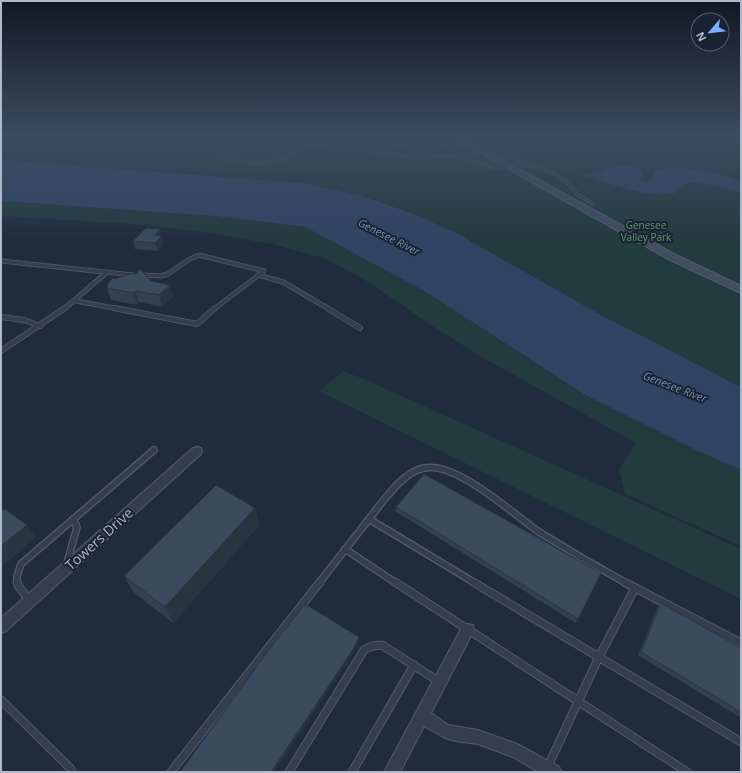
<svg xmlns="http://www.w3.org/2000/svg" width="742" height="773" font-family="'Open Sans',sans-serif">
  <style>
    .green { fill: #223b3e }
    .water { fill: #304564 }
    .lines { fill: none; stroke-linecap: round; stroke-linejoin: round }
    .lane-far4-casing { stroke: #525c6b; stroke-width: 3.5 }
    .lane-far3-casing { stroke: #525c6b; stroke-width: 5 }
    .lane-far2-casing { stroke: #525c6b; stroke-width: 6 }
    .lane-far1-casing { stroke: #525c6b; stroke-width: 8 }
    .lane-casing { stroke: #525c6b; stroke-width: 9 }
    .street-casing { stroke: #525c6b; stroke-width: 2 }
    .secondary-casing { stroke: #525c6b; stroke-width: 2 }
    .lane-far4 { stroke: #343e4d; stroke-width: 2.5 }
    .lane-far3 { stroke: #343e4d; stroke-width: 3.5 }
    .lane-far2 { stroke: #343e4d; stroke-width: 4.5 }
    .lane-far1 { stroke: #343e4d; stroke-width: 5.5 }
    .lane { stroke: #343e4d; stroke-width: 7 }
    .street { fill: #343e4d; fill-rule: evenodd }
    .secondary { fill: #414d61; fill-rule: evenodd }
    .wall { fill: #334050 }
    .shaded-wall { fill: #293441 }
    .building { fill: #3b4a5d; stroke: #293441 }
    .labels { text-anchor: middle; stroke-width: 4; stroke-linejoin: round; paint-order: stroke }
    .far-park-label { font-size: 10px; fill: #639d71; stroke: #192332 }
    .far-water-label { font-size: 11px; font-style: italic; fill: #748eb4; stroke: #192332 }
    .near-street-label { font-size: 14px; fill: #afb9c9; stroke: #192332 }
  </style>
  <rect width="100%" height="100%" fill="#202c3d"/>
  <!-- green -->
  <g class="green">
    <polygon points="1,135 741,135 741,387 603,316 458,234 417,215 359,195 302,183 1,160"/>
    <polygon points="1,201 215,216 305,227 426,292 587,396 698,451 741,470 741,546 625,494 619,469 636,443 480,356 437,329 365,280 326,259 272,244 202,232 133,224 1,216"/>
    <polygon points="343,371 364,379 741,549 741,599 319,391"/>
  </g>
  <!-- water -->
  <g class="water">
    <polygon points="1,160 302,183 359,195 417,215 458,234 603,316 741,387 741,470 698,451 587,396 426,292 305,227 215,216 1,201"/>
    <path d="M619,166H632L644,172L639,179L645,183L651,181L654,170L677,168L713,172L741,182V192L696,182L683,184L675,193C643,199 611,183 581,175L604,171L608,168Z"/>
  </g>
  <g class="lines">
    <!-- lane-far4 casing -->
    <g class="lane-far4-casing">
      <g id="lane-far4">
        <polyline points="304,135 307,142 330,148 370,150 409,157 458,156 482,152"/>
        <polyline points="385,135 414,153 445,146 427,135"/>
        <polyline points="406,135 430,150"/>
        <polyline points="356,138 357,135"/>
        <polyline points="475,140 511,159 553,173 567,183 578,195 593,204"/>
        <path d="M221,156C241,164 267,167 287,157C295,153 299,146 307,142"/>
        <polyline points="458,157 496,168 529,166"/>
      </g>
    </g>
    <!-- lane-far3 casing -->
    <g class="lane-far3-casing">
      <g id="lane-far3">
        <polyline points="1,261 133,275"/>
        <polyline points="140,275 161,276 168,274 188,260 199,255 264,271 214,309"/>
        <polyline points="258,275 283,282 329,309"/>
        <polyline points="76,301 119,309"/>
        <polyline points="64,309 106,273"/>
      </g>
    </g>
    <!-- lane-far2 casing -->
    <g class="lane-far2-casing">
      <g id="lane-far2">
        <polyline points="114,308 197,324 215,308"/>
        <polyline points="327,308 360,328"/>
        <polyline points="1,317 24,320 40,326"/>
        <polyline points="1,351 65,308"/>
      </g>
    </g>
    <!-- lane-far1 casing -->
    <g class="lane-far1-casing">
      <g id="lane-far1">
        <path d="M369,519C382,503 402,472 424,468C456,461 513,514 539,532C568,550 597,567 626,583"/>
        <polyline points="345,549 396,583"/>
        <polyline points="67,563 77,527 73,519"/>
        <polyline points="17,583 17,576 21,564 154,450"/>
        <polyline points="319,583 369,519 475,583"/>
      </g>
    </g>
    <!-- lane casing -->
    <g class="lane-casing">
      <g id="lane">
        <polyline points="17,582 19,587 29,600"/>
        <polyline points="395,582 687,772"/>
        <polyline points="473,582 741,742"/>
        <polyline points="624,582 741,643"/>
        <polyline points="1,700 70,768 72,772"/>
        <polyline points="548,766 599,657 635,588"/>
        <polyline points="171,772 320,582"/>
        <polyline points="289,772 364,650 372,646 382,645 438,681"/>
        <polyline points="352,772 414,665"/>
      </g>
    </g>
    <!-- street casing -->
    <g class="street-casing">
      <g id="street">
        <polygon points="197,447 201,448 202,451 201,454 6,631 1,633 1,618 193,448"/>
        <polygon points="468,624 473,625 474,630 431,713 448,725 478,730 517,744 559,767 562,772 539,772 513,757 478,744 455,741 445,738 424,726 400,772 384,772 463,625"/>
      </g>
    </g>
    <!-- secondary casing -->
    <g class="secondary-casing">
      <polygon id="secondary" points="448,135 457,135 676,255 741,286 741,293 668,259"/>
    </g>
    <!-- lane-far4 -->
    <use href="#lane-far4" class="lane-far4"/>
    <!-- lane-far3 -->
    <use href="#lane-far3" class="lane-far3"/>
    <!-- lane-far2 -->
    <use href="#lane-far2" class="lane-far2"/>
    <!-- lane-far1 -->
    <use href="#lane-far1" class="lane-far1"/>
    <!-- lane -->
    <use href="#lane" class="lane"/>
    <!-- street -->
    <use href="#street" class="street"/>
    <!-- secondary -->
    <use href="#secondary" class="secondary"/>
  </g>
  <!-- wall -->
  <g class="wall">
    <polygon points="160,229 164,244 157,251 135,249 133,241"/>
    <polygon points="115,279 151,281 173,296 162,307 139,302 137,305 111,300 107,288"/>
    <polygon points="396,507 601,573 576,623 395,511"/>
    <polygon points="255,508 259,525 173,623 133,592 124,576"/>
    <polygon points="661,603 741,648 741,718 638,655 658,607"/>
  </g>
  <!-- shaded-wall -->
  <g class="shaded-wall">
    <polygon points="160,229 164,244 157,251 155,243 155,235"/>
    <polygon points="170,285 173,296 162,307 159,295"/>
    <polygon points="135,291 139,302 137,305 133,293"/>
    <polygon points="255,508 259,525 173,623 165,607"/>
    <polygon points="27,525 36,538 1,567 1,546"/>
    <polygon points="359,637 359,641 352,655 274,772 271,772"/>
    <polygon points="1,767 6,772 1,772"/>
  </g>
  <!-- building -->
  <g class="building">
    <polygon points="146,228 160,229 155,235 162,236 155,243 133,241"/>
    <polygon points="140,269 151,281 170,285 159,295 135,291 133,293 107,288 109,282 113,278 115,279 129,274 136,274"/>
    <polygon points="424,474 601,573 578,619 396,507"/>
    <polygon points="216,485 255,508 165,607 124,576"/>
    <polygon points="5,509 27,525 1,546 1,511"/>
    <polygon points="661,603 741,648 741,712 641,652"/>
    <polygon points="305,604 359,637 352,651 271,772 180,772 271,647"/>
  </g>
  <!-- sky -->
  <linearGradient id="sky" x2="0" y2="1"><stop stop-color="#121822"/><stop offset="0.56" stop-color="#3c4b62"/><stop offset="1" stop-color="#3c4b62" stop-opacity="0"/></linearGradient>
  <rect width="742" height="243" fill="url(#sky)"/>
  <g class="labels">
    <!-- far-park labels -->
    <g class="far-park-label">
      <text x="646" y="229">Genesee<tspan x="646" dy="12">Valley Park</tspan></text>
    </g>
    <!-- far-water labels -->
    <g class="far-water-label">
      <text transform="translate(389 237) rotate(27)" y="4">Genesee River</text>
      <text transform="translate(675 387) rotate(21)" y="4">Genesee River</text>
    </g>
    <!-- near-street labels -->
    <g class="near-street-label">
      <text transform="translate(99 539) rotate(-42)" y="5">Towers Drive</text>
    </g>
  </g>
  <!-- border -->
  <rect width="742" height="773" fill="none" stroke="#afb9c9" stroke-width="4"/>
  <!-- north arrow -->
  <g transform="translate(710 32) rotate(242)"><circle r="19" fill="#192332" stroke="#555f6e"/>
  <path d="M0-3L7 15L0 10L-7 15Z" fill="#7eaeff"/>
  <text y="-6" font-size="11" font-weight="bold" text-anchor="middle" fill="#afb9c9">N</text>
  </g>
</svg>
